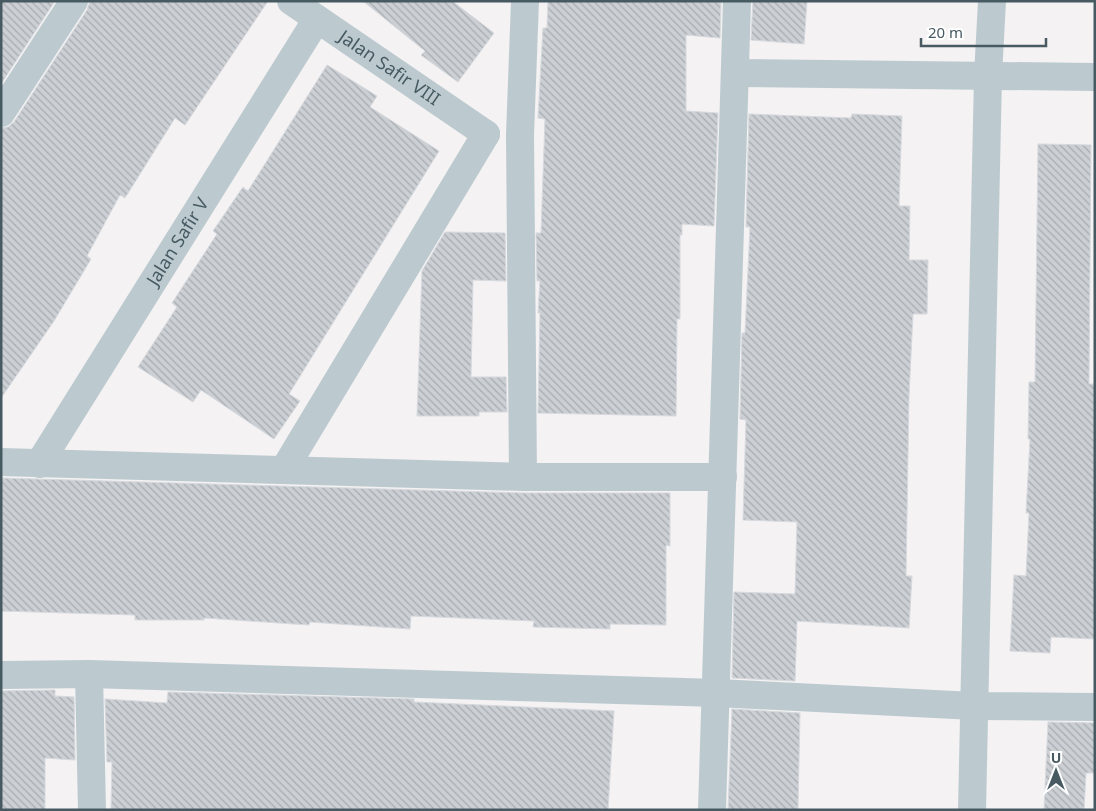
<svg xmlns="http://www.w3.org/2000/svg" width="1096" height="811" font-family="'Noto Sans',sans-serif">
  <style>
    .building { fill: url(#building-back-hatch); stroke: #d6d9de }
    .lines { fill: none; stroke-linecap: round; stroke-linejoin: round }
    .minor { stroke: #bccad0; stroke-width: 28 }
    .labels { text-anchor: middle; stroke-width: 4.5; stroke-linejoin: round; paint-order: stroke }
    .street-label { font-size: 18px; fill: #475a62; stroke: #fff }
  </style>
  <defs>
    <pattern id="building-back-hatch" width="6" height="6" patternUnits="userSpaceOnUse" patternTransform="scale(1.25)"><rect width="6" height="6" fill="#ccd0d5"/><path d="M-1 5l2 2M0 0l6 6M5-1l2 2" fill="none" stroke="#a7acb0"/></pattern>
  </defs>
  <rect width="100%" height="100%" fill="#f4f2f2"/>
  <!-- building -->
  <g class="building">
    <polygon points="1,1 55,1 1,84"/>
    <polygon points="90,1 268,1 185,125 175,118 125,198 120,195 87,256 91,259 54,321 1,398 1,128 8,127 14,122 87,10"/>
    <polygon points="363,1 452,1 494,33 458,82 421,55 425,51"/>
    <polygon points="548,1 721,1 720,38 686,35 686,111 718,113 714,226 682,224 682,235 680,235 680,319 677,319 676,416 538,413 540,313 538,313 540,281 537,281 536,233 541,233 545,119 538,118 543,28 547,28"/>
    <polygon points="753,1 807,1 804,44 751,40"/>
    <polygon points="327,65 377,96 370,107 439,151 289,394 300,401 274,439 201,390 193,402 138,367 177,307 172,303 217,234 213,231 243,187 248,191"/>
    <polygon points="749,114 851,118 852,114 902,116 899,206 910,206 909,260 928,260 927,314 913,314 909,396 906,576 912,576 909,628 797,621 795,681 732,678 734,592 795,594 797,522 743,520 746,420 740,419 742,333 745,333 750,227 746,227"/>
    <polygon points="1038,144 1091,145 1089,384 1095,384 1095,639 1051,637 1050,653 1010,651 1014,575 1026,576 1029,513 1026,513 1030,439 1028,439 1029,382 1035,382"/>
    <polygon points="445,232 505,233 506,281 473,280 471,377 506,377 507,412 479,412 479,416 417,416 422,271"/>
    <polygon points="1,478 523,493 670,493 670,546 666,545 666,625 610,624 610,629 533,627 534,621 411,616 410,629 310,622 309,625 204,618 204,620 135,620 135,615 1,611"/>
    <polygon points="55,690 55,696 74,697 75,760 45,758 45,810 1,810 1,691"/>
    <polygon points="168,692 414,699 414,702 614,711 608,810 111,810 112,762 107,762 105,699 167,703"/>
    <polygon points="732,709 800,713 798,810 728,810"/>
    <polygon points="1048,722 1095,723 1095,773 1086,773 1084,810 1044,810"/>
  </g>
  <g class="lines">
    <!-- minor -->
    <g class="minor">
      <path id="s1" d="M291,1L486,134"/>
      <polyline points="735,73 1095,77"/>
      <polyline points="1,113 74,1"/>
      <polyline points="1,462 523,477 723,477"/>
      <path id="s2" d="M39,464L317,19"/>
      <polyline points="285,468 486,134"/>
      <polyline points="523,477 520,135 525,1"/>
      <polyline points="89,674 92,810"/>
      <polyline points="1,675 89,674 717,693 974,706 1095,707"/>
      <polyline points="712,810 737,1"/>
      <polyline points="972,810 988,76 992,1"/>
    </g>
  </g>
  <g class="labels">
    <!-- street labels -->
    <g class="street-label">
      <text dy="6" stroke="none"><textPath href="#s1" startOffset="119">Jalan Safir VIII</textPath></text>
      <text dy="6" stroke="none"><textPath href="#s2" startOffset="262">Jalan Safir V</textPath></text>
    </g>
  </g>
  <!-- border -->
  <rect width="1096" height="811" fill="none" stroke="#475a62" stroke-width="5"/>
  <!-- north arrow -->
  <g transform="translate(1056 771)" stroke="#ffffff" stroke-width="4" paint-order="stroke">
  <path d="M0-4L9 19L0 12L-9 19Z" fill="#475a62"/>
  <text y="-8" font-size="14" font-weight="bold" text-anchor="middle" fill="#475a62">U</text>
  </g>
  <!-- scale -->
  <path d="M921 38v8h125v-8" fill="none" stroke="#475a62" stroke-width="2.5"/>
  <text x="928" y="38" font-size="15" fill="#475a62" stroke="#ffffff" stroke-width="4" paint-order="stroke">20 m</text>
</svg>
